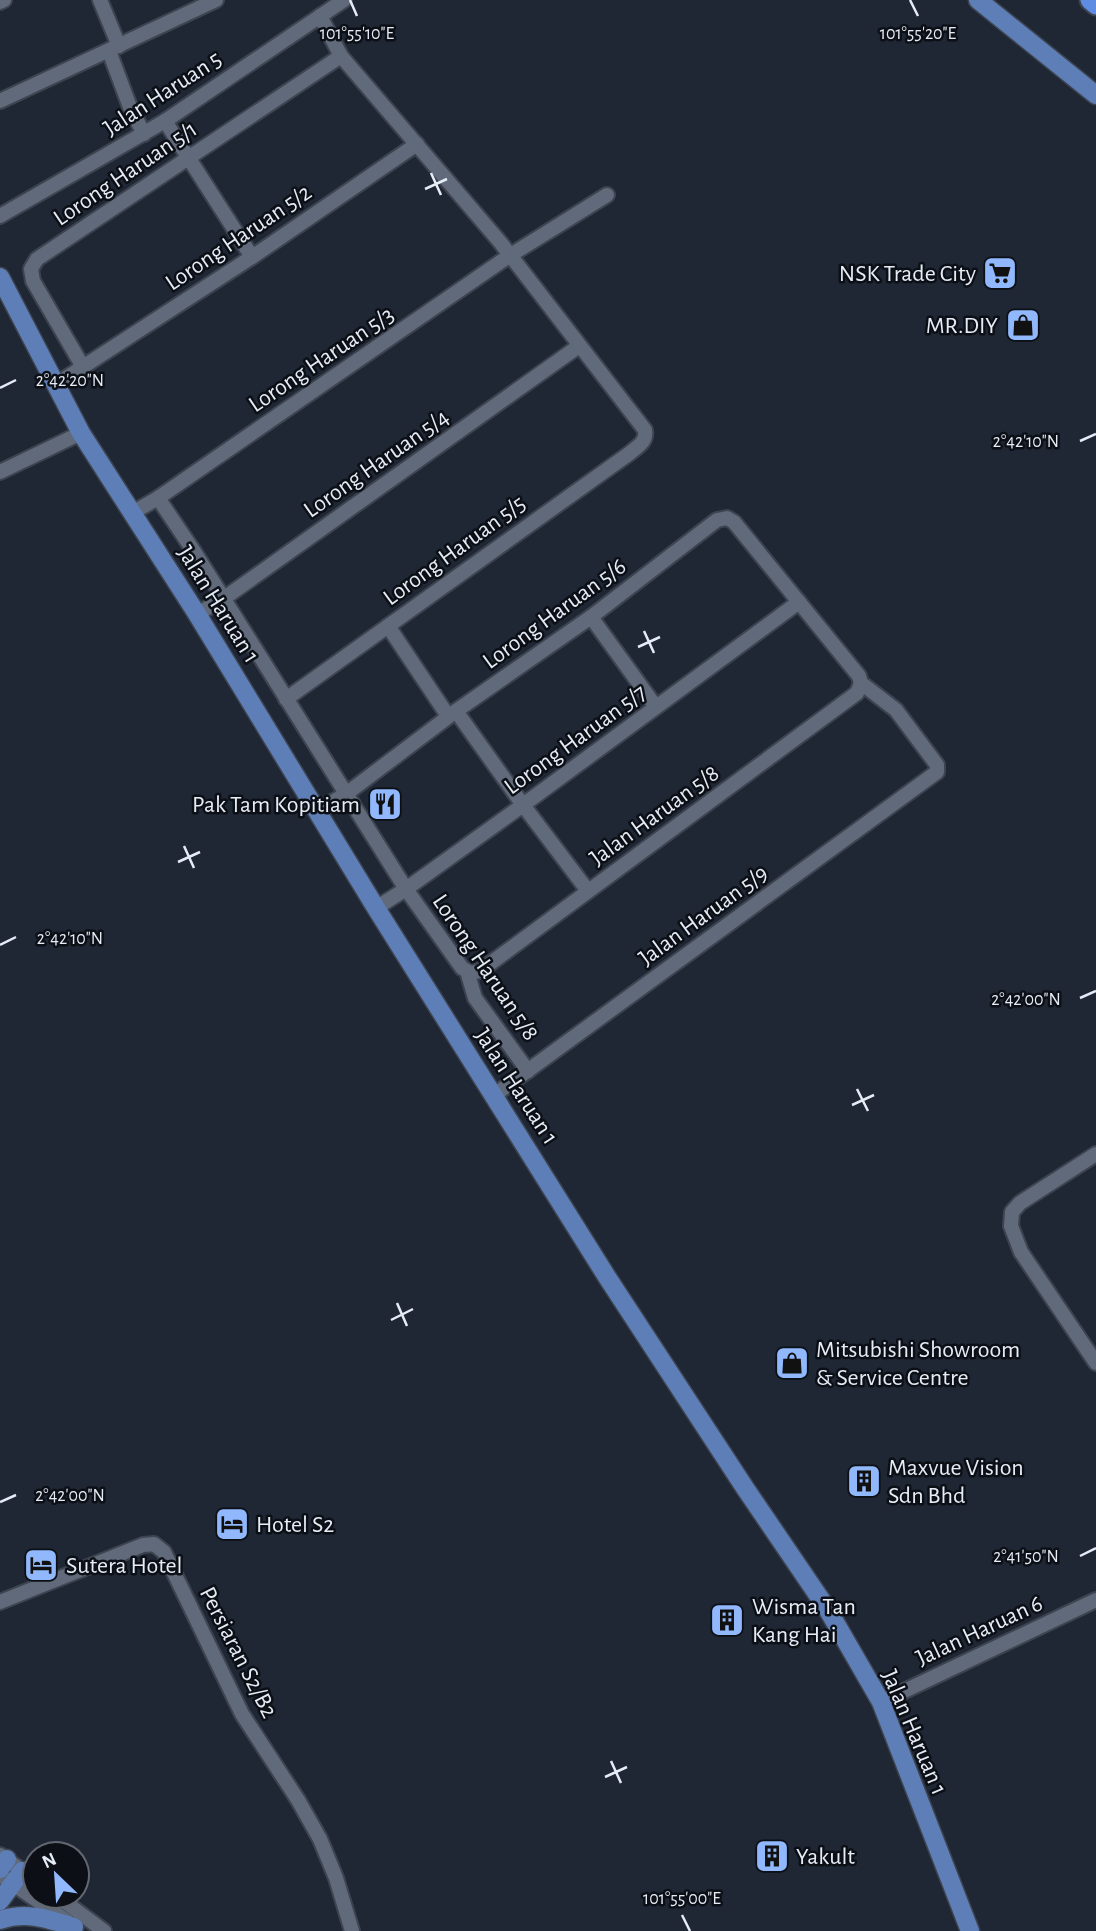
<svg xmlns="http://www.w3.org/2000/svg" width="1096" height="1931" font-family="'Alegreya Sans',sans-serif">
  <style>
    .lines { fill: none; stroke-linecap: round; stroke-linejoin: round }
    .minor-casing { stroke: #3d4450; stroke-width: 18 }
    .major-casing { stroke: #3d4450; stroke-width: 21 }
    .highway-casing { stroke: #3d4450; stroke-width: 23 }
    .minor { stroke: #606a7a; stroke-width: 14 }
    .major { stroke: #5e7eb8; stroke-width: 18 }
    .highway { stroke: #5d8ce2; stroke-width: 19 }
    .ticks { fill: none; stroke: #e6ecf6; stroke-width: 2.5 }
    .labels { text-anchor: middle; stroke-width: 5; stroke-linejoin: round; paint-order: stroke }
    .street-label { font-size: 24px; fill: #e6ecf6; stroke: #0c1016 }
    .poi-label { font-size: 24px; fill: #e6ecf6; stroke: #0c1016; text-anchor: start }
    .ticks-label { font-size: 18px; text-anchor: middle; fill: #e6ecf6; stroke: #0c1016; stroke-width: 5; stroke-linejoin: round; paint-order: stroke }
  </style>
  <rect width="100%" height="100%" fill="#1f2735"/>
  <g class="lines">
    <!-- minor casing -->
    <g class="minor-casing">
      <g id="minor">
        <polyline points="100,0 119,46"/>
        <polyline points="0,2 4,0"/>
        <polyline points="109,51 130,107 144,134"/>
        <polyline points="0,101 216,0"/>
        <polyline points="165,121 252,257"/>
        <polyline points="0,216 165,121 344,0"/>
        <polyline points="83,367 33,281 31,269 37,259 341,56"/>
        <polyline points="55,385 252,257 417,144"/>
        <polyline points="0,472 81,433"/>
        <polyline points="158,498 195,553 406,889 462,968 467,971 475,998 528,1071"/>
        <polyline points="132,513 158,498 509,256 607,195"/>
        <polyline points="197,614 223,599 579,346"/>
        <polyline points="591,617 656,707"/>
        <polyline points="388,626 448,716"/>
        <path d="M286,699L630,453C638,446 647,442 645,430L500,242L341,56L320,16"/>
        <polyline points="456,711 523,805 588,891"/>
        <polyline points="317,811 346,794 456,711 591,617 717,520 727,518 734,522 859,676 861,683 896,710 937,765 937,772 493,1096"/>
        <polyline points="376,908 406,889 523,805 799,602"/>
        <polyline points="467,971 470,973 480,971 857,693 861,683"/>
        <polyline points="1096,1154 1020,1203 1012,1212 1011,1226 1021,1252 1096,1363"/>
        <polyline points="0,1602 143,1545 154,1544 164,1552 242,1714 298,1800 320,1839 336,1878 352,1931"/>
        <polyline points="881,1702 1096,1600"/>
        <polyline points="0,1855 35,1880"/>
        <polyline points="0,1875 67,1921"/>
        <polyline points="57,1896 104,1931"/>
      </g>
    </g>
    <!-- major casing -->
    <g class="major-casing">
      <g id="major">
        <polyline points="978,0 1096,95"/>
        <polyline points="0,277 81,433 197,614 376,908 607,1277 745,1488 828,1610 881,1702 970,1931"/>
        <polyline points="0,1869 7,1859"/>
        <polyline points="0,1901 22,1871"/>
        <path d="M0,1920C27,1911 48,1919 74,1927"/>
      </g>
    </g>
    <!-- highway casing -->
    <g class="highway-casing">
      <polyline id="highway" points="1090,0 1096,5"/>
    </g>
    <!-- minor -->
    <use href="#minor" class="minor"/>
    <!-- major -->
    <use href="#major" class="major"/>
    <!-- highway -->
    <use href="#highway" class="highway"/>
  </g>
  <!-- ticks -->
  <path class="ticks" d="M350,0L357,16M910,0L918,16M431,173L441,195M425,189L447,179M0,388L16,380M1080,441L1096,434M644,631L654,653M638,647L660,637M184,846L194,868M178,862L200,852M0,945L16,937M1080,998L1096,991M857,1089L868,1111M852,1105L874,1095M397,1303L407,1326M391,1320L413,1309M0,1502L16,1495M1080,1556L1096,1548M611,1761L621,1783M605,1777L627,1767M682,1915L690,1931"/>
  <!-- icons -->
  <defs>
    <g id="supermarket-square" transform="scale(1.75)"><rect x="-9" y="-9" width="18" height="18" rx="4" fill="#91b8fd" stroke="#0c1016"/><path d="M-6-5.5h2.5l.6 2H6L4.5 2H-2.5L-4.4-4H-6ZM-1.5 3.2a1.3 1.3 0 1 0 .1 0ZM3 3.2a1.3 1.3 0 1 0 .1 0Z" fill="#111"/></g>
    <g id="shop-square" transform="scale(1.75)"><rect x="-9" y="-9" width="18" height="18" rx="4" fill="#91b8fd" stroke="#0c1016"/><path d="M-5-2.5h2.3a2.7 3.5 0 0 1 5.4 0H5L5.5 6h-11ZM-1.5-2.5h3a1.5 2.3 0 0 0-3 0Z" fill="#111"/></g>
    <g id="restaurant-square" transform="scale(1.75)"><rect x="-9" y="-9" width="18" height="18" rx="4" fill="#91b8fd" stroke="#0c1016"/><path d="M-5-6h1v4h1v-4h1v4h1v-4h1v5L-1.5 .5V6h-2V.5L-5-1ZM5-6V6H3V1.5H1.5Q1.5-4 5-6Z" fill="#111"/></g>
    <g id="building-square" transform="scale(1.75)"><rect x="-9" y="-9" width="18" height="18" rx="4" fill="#91b8fd" stroke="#0c1016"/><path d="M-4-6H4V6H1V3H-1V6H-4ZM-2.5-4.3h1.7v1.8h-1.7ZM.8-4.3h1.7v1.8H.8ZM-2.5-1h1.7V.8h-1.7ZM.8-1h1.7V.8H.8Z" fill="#111"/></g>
    <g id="hotel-square" transform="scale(1.75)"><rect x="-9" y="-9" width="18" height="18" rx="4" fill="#91b8fd" stroke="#0c1016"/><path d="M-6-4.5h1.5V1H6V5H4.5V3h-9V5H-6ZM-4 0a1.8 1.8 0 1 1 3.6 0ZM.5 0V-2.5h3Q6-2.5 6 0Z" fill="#111"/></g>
  </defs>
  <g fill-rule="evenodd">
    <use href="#supermarket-square" x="1000" y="273"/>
    <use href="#shop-square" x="1023" y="325"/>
    <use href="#restaurant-square" x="385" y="804"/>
    <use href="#shop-square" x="792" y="1363"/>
    <use href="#building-square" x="864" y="1481"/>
    <use href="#hotel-square" x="232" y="1524"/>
    <use href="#hotel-square" x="41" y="1565"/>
    <use href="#building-square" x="727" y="1620"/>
    <use href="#building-square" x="772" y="1856"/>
  </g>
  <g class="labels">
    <!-- street labels -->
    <g class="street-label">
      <text transform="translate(162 93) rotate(-33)" y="8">Jalan Haruan 5</text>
      <text transform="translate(125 173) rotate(-34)" y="8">Lorong Haruan 5/1</text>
      <text transform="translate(238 237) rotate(-34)" y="8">Lorong Haruan 5/2</text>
      <text transform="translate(321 359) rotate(-34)" y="8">Lorong Haruan 5/3</text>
      <text transform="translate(376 463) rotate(-35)" y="8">Lorong Haruan 5/4</text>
      <text transform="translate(454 550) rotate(-36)" y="8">Lorong Haruan 5/5</text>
      <text transform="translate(219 604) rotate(58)" y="8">Jalan Haruan 1</text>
      <text transform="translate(554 613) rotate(-36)" y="8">Lorong Haruan 5/6</text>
      <text transform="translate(575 739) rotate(-36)" y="8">Lorong Haruan 5/7</text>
      <text transform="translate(654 815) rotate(-36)" y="8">Jalan Haruan 5/8</text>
      <text transform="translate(703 915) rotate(-36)" y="8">Jalan Haruan 5/9</text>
      <text transform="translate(486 967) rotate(56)" y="8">Lorong Haruan 5/8</text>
      <text transform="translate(517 1086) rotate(57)" y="8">Jalan Haruan 1</text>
      <text transform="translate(979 1630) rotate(-25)" y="8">Jalan Haruan 6</text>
      <text transform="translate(239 1652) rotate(63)" y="8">Persiaran S2/B2</text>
      <text transform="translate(915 1732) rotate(67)" y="8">Jalan Haruan 1</text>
    </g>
    <!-- poi labels -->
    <g class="poi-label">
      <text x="976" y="281" text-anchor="end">NSK Trade City</text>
      <text x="998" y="333" text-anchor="end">MR.DIY</text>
      <text x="360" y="812" text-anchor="end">Pak Tam Kopitiam</text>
      <text x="816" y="1357">Mitsubishi Showroom<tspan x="816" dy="28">&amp; Service Centre</tspan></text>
      <text x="888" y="1475">Maxvue Vision<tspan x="888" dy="28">Sdn Bhd</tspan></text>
      <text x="256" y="1532">Hotel S2</text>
      <text x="66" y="1573">Sutera Hotel</text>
      <text x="752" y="1614">Wisma Tan<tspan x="752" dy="28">Kang Hai</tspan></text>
      <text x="796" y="1864">Yakult</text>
    </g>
  </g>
  <g class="ticks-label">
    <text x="357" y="39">101°55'10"E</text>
    <text x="918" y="39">101°55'20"E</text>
    <text x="70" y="386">2°42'20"N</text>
    <text x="1026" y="447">2°42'10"N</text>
    <text x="70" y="944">2°42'10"N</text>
    <text x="1026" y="1005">2°42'00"N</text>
    <text x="70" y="1501">2°42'00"N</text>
    <text x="1026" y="1562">2°41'50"N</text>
    <text x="682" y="1904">101°55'00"E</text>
  </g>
  <!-- north arrow -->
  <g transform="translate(56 1875) rotate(335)"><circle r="33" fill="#0c1016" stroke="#636870" stroke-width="2"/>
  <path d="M0-5L12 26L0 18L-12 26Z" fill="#91b8fd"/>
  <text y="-10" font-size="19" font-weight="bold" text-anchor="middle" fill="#e6ecf6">N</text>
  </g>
</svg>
